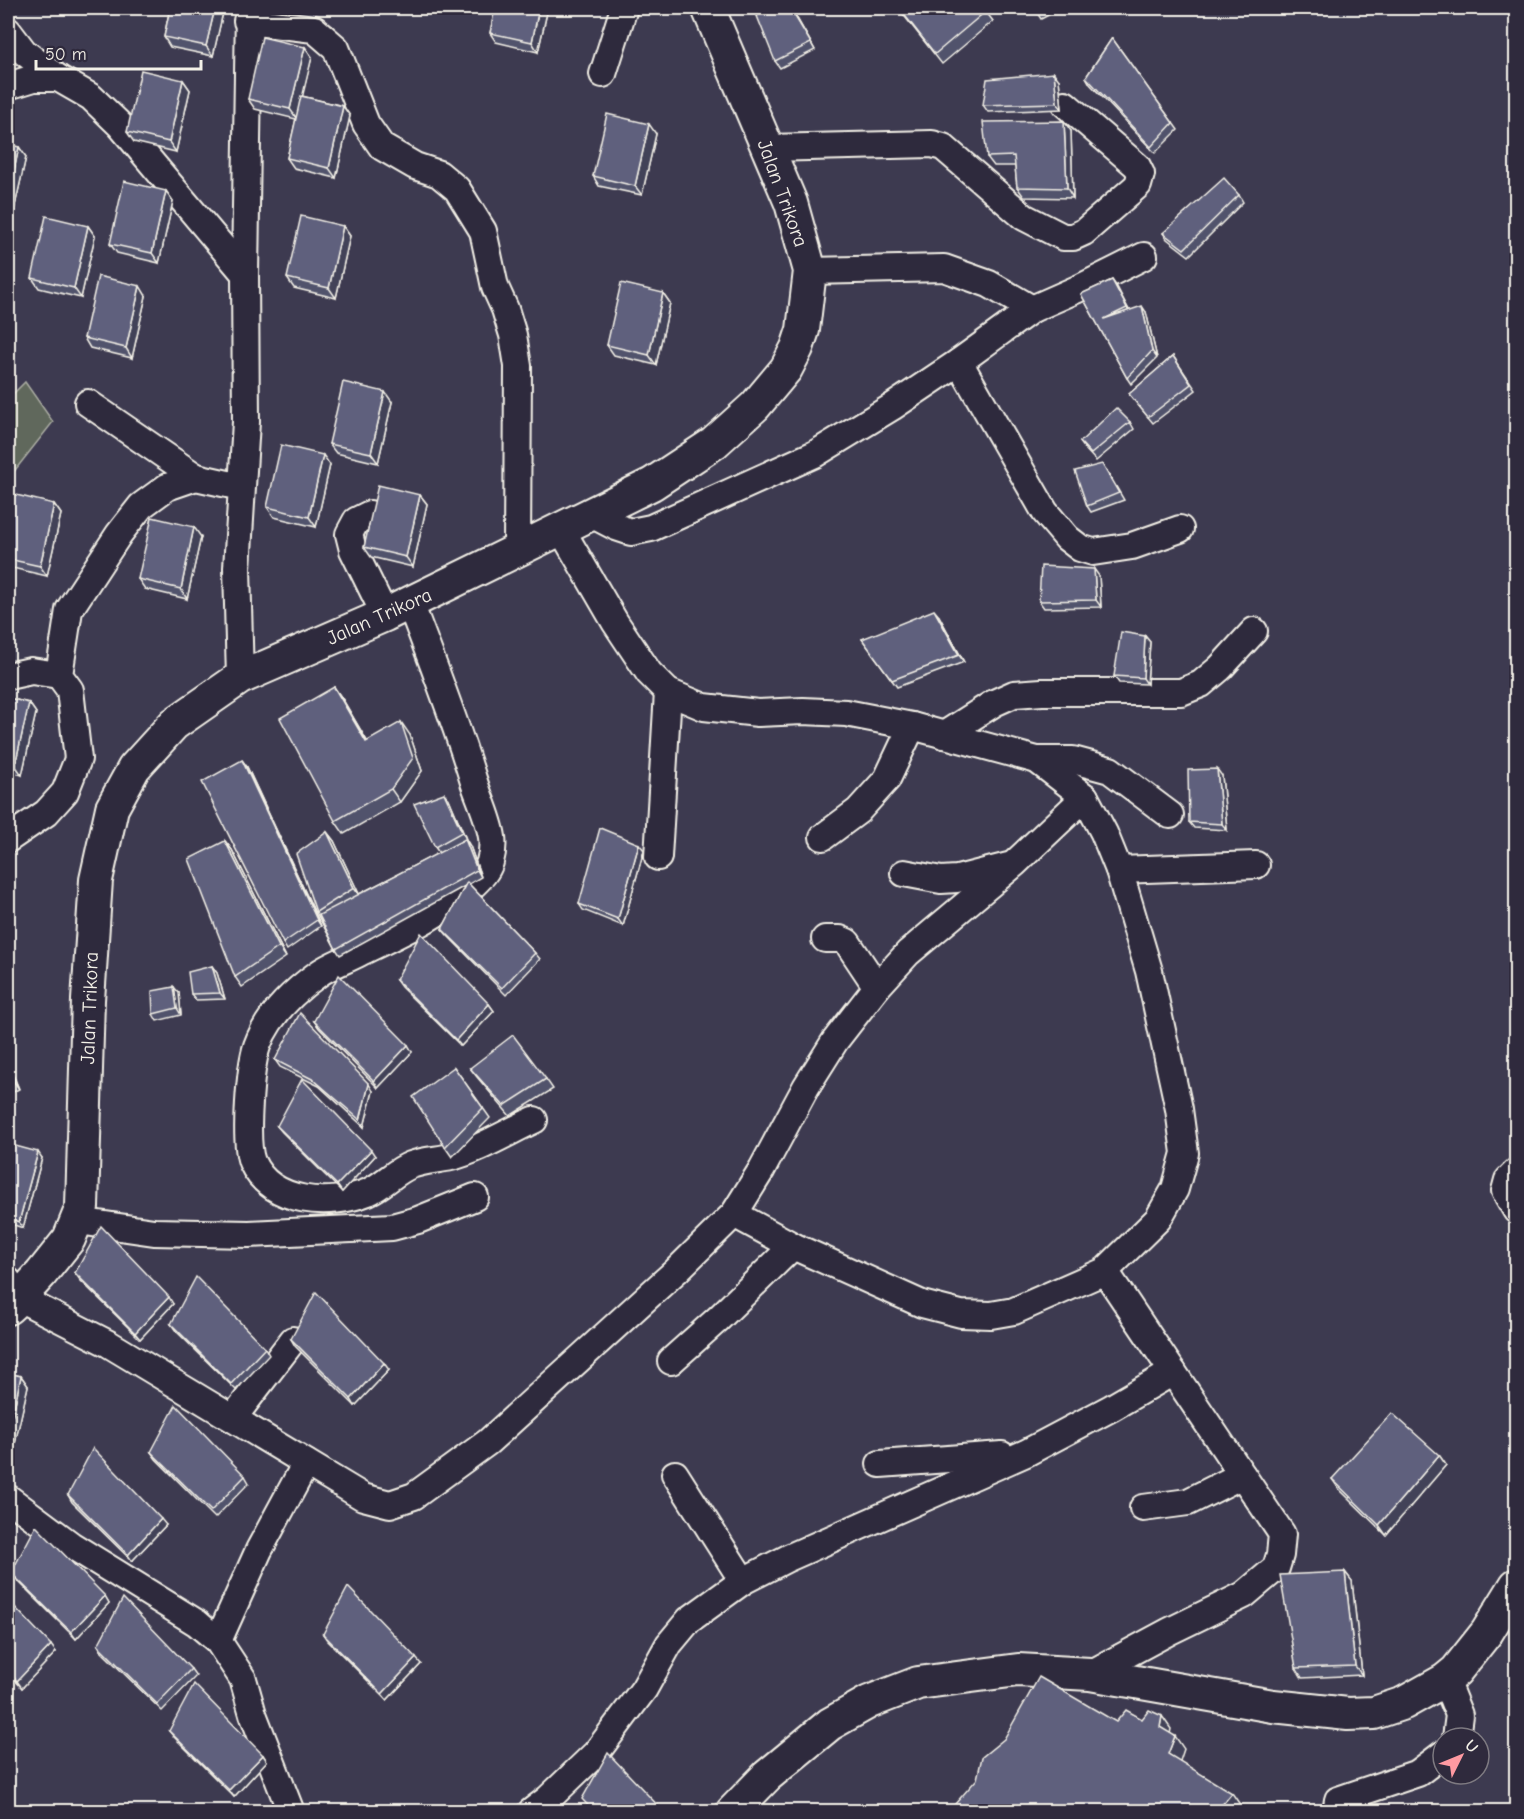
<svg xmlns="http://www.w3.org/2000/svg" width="1524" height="1819" font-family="'Comic Neue',sans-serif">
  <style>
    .green { fill: #60685c; stroke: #aaaca2; stroke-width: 1.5 }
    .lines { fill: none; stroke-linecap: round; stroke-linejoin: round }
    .minor-casing { stroke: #f4f1e8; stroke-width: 30 }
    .tertiary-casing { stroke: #f4f1e8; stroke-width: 36 }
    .minor { stroke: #2f2a3d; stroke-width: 26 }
    .tertiary { stroke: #2f2a3d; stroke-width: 32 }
    .wall { fill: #51536c; stroke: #f4f1e8; stroke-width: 1.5 }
    .shaded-wall { fill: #424358; stroke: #f4f1e8; stroke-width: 1.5 }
    .building { fill: #5e607d; stroke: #f4f1e8; stroke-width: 1.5 }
    .labels { text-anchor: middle; stroke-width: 4.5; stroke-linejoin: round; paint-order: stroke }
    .street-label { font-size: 20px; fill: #f4f1e8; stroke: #2f2a3d }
  </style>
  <rect width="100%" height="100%" fill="#3d3a50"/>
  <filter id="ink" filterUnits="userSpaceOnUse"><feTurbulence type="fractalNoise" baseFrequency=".0167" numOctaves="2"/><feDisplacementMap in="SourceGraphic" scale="12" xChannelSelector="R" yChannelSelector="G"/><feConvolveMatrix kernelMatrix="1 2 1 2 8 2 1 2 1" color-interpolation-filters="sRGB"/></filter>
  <g filter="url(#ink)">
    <!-- green -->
    <polygon class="green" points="25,382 53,422 8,479 8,399"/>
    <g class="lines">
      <!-- minor casing -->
      <g class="minor-casing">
        <g id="minor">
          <polyline points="247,21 314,29 336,48 366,124 382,147 415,166 439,174 457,189 483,231 495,287 505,309 513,335 518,366 517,551"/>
          <polyline points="8,31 24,52 58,78"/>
          <polyline points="603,74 624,8"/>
          <polyline points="8,86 34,78 58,78 91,97 120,125 245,274"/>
          <polyline points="767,148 932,144 943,147 1024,217 1063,237 1073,237 1084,232 1138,185 1141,174 1137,166 1065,104"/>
          <polyline points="810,271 944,268 989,284 1032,309"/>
          <polyline points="959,362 1045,512 1067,538 1080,548 1093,552 1132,546 1180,529"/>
          <polyline points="88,403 196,477"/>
          <polyline points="370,514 356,521 349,534 353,550 385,615"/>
          <polyline points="591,514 616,527 631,532 651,528 815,454 892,407 959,362 1032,309 1082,287 1144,256"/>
          <polyline points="561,529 615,622 649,673 668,692 704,707 758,713 803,711 846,713 912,726 1037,760 1085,797 1104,833 1119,870 1149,971 1179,1109 1185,1153 1175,1189 1158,1219 1105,1271 1014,1311 991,1315 961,1314 922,1304 793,1246 734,1214"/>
          <path d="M410,603C432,661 455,720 473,779C479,798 489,818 492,837C493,845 492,855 490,862C487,872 479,879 472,886C440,916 398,934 359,953C346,960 330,965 318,974C293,992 268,1015 257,1046C250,1067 244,1142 252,1162C271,1204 330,1207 368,1192C384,1185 395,1171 411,1165C424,1160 438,1160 451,1157C479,1150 508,1132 534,1120"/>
          <polyline points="8,676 31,671 59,675"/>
          <polyline points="240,678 237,568 246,422 245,274 249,8"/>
          <polyline points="944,735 994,703 1014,694 1042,692 1181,692 1201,684 1220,668 1254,631"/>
          <polyline points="1037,760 1073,760 1110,770 1170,815"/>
          <polyline points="823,837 858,811 887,779 912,726"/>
          <polyline points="8,839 46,813 65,792 78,759 70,690 59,675 69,610 119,534 141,506 167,487 196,477 241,487"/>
          <polyline points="658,857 668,692"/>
          <polyline points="1119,870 1256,865"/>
          <polyline points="904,873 941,880 957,879 1008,866"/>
          <polyline points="825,939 840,939 847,942 877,987"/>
          <polyline points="1516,1172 1508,1180 1505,1191 1516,1210"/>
          <polyline points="78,1221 154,1232 249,1234 392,1227 418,1220 475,1197"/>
          <polyline points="8,1281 19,1298 109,1344 363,1497 390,1504 414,1496 488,1442 676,1271 734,1214 762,1169 806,1087 835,1041 877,987 908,953 1014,864 1085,797"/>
          <polyline points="671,1361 718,1319 793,1246"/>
          <polyline points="233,1418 293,1340"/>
          <polyline points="880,1464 1002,1455"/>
          <polyline points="675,1474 743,1581"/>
          <polyline points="8,1498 71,1545 197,1623 218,1641 243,1679 253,1714 291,1812"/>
          <polyline points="1143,1508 1188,1502 1242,1475"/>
          <polyline points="218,1641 259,1550 306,1463"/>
          <polyline points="1090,1674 1170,1631 1244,1595 1276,1568 1280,1555 1282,1534 1105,1271"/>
          <polyline points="1445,1680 1459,1715 1456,1738"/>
          <polyline points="531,1812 548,1799 596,1753 644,1689 669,1644 689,1620 743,1581 788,1558 1026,1453 1111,1408 1173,1372"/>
          <polyline points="1336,1812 1338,1800 1418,1773 1443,1754"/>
        </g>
      </g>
      <!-- tertiary casing -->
      <g class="tertiary-casing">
        <g id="tertiary">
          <polyline points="8,1308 19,1298 41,1274 69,1239 82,1207 88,1000 96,880 112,808 134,768 174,724 240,678 385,615 652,484 714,443 755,406 786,369 797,348 803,330 810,271 791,203 708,8"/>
          <polyline points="732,1812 767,1776 830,1724 869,1702 918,1683 1018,1670 1090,1674 1273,1706 1348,1714 1374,1713 1404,1703 1445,1680 1456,1671 1487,1632 1516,1585"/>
        </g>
      </g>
      <!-- minor -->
      <use href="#minor" class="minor"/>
      <!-- tertiary -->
      <use href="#tertiary" class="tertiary"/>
    </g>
    <!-- wall -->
    <g class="wall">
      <polygon points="170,8 224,8 213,56 170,47 164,37"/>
      <polygon points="495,8 548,8 538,52 496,42 490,33"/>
      <polygon points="769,8 791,8 815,50 780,68 775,61"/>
      <polygon points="898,8 983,8 993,21 942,64"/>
      <polygon points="1034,8 1062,8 1041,19"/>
      <polygon points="1112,38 1178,130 1155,153 1090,84 1086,77"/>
      <polygon points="305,47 312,57 302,96 343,106 350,116 336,178 294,168 287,158 296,119 255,109 248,99"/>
      <polygon points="183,80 190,90 176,152 134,142 127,132"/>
      <polygon points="1059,80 1062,109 988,112 983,105"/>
      <polygon points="1071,131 1073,198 1024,197 1017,187 1015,166 994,166 987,157"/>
      <polygon points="656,134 642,195 599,186 593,176"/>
      <polygon points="8,144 19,147 26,157 12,219 8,218"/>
      <polygon points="166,191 173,201 159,263 117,253 110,244"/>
      <polygon points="1239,195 1243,202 1189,256 1167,239 1163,233"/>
      <polygon points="88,226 95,236 81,298 39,288 32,278"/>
      <polygon points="343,226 350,236 336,298 294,288 287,278"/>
      <polygon points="1112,280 1129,310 1146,312 1157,358 1131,384 1127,378 1081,294"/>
      <polygon points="663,293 670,303 656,365 614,355 607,345"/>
      <polygon points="146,296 132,358 90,348 84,338"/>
      <polygon points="1173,356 1196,390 1153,423 1129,394"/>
      <polygon points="392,402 378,463 336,453 329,444"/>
      <polygon points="1130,422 1134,429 1096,461 1085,449 1080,442"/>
      <polygon points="330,465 316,527 274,517 267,507"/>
      <polygon points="1107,471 1124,500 1091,512 1087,506"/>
      <polygon points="420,495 427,504 413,567 371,557 364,547"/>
      <polygon points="54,504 61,514 47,576 8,567 8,515"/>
      <polygon points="201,537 187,599 145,589 138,579"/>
      <polygon points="1099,576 1101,607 1044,608 1039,601"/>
      <polygon points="939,616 964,662 897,687 862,639"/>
      <polygon points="1145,636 1150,642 1147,684 1119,683 1114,676"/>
      <polygon points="334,687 343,700 367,741 410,735 422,771 400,802 344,834 335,821"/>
      <polygon points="8,698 29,703 36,713 22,775 8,771"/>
      <polygon points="242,760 247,767 321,926 287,950 283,943"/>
      <polygon points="1222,776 1227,830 1194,828 1189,822"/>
      <polygon points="449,799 466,839 470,846 481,877 469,884 535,953 540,959 506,995 447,935 442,929 465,886 340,955 336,949 316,912 327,832 334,841 359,894 439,853 435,847"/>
      <polygon points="225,841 232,850 286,957 242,987 235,977"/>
      <polygon points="644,850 623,926 583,910 579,904"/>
      <polygon points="212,966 217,973 225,999 196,1000 191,994"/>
      <polygon points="396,980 489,1004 494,1011 461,1046 401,987"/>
      <polygon points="179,993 181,1015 157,1021 153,1014"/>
      <polygon points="314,1021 408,1045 412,1052 378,1088 319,1028"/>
      <polygon points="275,1060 373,1091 364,1127 319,1086 280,1067"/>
      <polygon points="8,1065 11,1070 19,1089 8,1095"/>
      <polygon points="454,1067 490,1118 452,1157 445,1147"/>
      <polygon points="470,1068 546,1079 553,1089 510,1116 477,1077"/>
      <polygon points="277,1126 375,1156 342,1192 282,1132"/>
      <polygon points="8,1144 42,1158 23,1228 8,1223"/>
      <polygon points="75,1273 173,1304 140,1339 80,1280"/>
      <polygon points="171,1324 265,1348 269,1355 236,1390 176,1331"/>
      <polygon points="291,1339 389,1370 355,1406 295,1346"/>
      <polygon points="8,1373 21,1376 28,1386 14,1448 8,1447"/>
      <polygon points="151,1452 245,1476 249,1483 215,1518 156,1459"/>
      <polygon points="1439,1455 1446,1465 1386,1535 1339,1489 1332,1479"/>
      <polygon points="68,1495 166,1525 132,1561 72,1502"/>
      <polygon points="1345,1572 1352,1581 1362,1675 1302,1678 1296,1668"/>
      <polygon points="11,1573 105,1596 109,1603 76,1639 16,1579"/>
      <polygon points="8,1600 56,1652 22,1688 8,1673"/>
      <polygon points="323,1634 421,1664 387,1700 327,1640"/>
      <polygon points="98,1645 191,1669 196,1676 162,1711 102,1652"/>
      <polygon points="169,1731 263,1755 267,1761 234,1797 174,1737"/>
    </g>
    <!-- shaded-wall -->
    <g class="shaded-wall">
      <polygon points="215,8 224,8 213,56 206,46"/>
      <polygon points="539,8 548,8 538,52 532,42"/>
      <polygon points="790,8 791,8 815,50 811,43"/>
      <polygon points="305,47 312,57 297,119 290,109"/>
      <polygon points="1054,73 1059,80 1062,109 1057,103"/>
      <polygon points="183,80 190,90 176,152 169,142"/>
      <polygon points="343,106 350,116 336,178 329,168"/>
      <polygon points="1064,121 1071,131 1073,198 1067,188"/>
      <polygon points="649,124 656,134 642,195 635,186"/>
      <polygon points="19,147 26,157 12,219 8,213 8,198"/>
      <polygon points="166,191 173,201 159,263 152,253"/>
      <polygon points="88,226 95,236 81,298 74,288"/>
      <polygon points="343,226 350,236 336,298 329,288"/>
      <polygon points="1112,280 1117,287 1131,314 1127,308"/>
      <polygon points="140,286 146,296 132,358 126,348"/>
      <polygon points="663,293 670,303 656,365 649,355"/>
      <polygon points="1142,306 1146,312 1157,358 1152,351"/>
      <polygon points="385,392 392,402 378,463 371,453"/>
      <polygon points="323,455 330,465 316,527 309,517"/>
      <polygon points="420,495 427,504 413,567 406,557"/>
      <polygon points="54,504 61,514 47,576 40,566"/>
      <polygon points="194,527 201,537 187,599 181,589"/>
      <polygon points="1094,569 1099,576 1101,607 1096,600"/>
      <polygon points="934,610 939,616 964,662 959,655"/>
      <polygon points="1145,636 1150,642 1147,684 1143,678"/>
      <polygon points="334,687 343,700 375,755 366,742"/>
      <polygon points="29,703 36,713 22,775 15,765"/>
      <polygon points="401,722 410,735 422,771 400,802 391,789"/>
      <polygon points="242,760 247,767 321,926 317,920"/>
      <polygon points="1217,769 1222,776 1227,830 1222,824"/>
      <polygon points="444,793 449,799 466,839 462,832"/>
      <polygon points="327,832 334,841 361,898 354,888"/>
      <polygon points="465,839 470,846 481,877 477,870"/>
      <polygon points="225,841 232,850 286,957 279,947"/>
      <polygon points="639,844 644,850 623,926 618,919"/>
      <polygon points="212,966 217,973 225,999 220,993"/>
      <polygon points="174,987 179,993 181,1015 177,1008"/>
      <polygon points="489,1004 494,1011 461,1046 456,1040"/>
      <polygon points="408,1045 412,1052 378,1088 374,1081"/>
      <polygon points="8,1065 11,1070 19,1089 14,1082"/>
      <polygon points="369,1084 373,1091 364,1127 360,1120"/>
      <polygon points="371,1150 375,1156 342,1192 337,1185"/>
      <polygon points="38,1152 42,1158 23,1228 19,1222"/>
      <polygon points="169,1297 173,1304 140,1339 135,1333"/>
      <polygon points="384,1363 389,1370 355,1406 351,1399"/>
      <polygon points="21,1376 28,1386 14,1448 8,1439 8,1436"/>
      <polygon points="1439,1455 1446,1465 1386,1535 1379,1525"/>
      <polygon points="161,1519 166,1525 132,1561 128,1555"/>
      <polygon points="1345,1572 1352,1581 1362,1675 1355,1666"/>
      <polygon points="105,1596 109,1603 76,1639 71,1632"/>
      <polygon points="51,1645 56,1652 22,1688 17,1681"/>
      <polygon points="416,1658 421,1664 387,1700 382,1694"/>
      <polygon points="1162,1716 1171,1729 1169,1740 1160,1727"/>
      <polygon points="1175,1736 1184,1749 1178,1767 1168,1754"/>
      <polygon points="263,1755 267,1761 234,1797 229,1790"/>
      <polygon points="1232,1793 1241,1806 1236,1812 1216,1812"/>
    </g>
    <!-- building -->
    <g class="building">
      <polygon points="170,8 215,8 206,46 164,37"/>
      <polygon points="495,8 539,8 532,42 490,33"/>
      <polygon points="769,8 790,8 811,43 775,61 757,16"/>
      <polygon points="899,8 983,8 986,11 935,54"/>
      <polygon points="1034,8 1045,8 1036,12"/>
      <polygon points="262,37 305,47 290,109 248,99"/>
      <polygon points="1112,38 1173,123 1151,147 1086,77"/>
      <polygon points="141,70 183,80 169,142 127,132"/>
      <polygon points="1054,73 1057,103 983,105 987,79"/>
      <polygon points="301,96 343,106 329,168 287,158"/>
      <polygon points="607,114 649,124 635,186 593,176"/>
      <polygon points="1064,121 1067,188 1017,187 1014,156 987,157 983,122"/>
      <polygon points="8,144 19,147 8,198"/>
      <polygon points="1224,178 1239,195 1184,249 1163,233"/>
      <polygon points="124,181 166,191 152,253 110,244"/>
      <polygon points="46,216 88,226 74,288 32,278"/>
      <polygon points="301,216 343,226 329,288 287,278"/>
      <polygon points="98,276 140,286 126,348 84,338"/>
      <polygon points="1112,280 1127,308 1104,319 1142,306 1152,351 1127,378 1081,294"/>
      <polygon points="621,283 663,293 649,355 607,345"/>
      <polygon points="1173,356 1191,384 1148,417 1129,394"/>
      <polygon points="343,382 385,392 371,453 329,444"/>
      <polygon points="1116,408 1130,422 1091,454 1080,442"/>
      <polygon points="281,445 323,455 309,517 267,507"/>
      <polygon points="1102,464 1119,493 1087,506 1075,471"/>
      <polygon points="378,485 420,495 406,557 364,547"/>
      <polygon points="12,494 54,504 40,566 8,559 8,515"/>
      <polygon points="152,517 194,527 181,589 138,579"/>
      <polygon points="1041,566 1094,569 1096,600 1039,601"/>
      <polygon points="934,610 959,655 892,680 862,639"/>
      <polygon points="1121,632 1145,636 1143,678 1114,676"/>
      <polygon points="334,687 366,742 401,722 413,758 391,789 335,821 280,718"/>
      <polygon points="8,698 29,703 15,765 8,763"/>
      <polygon points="242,760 317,920 283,943 202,782"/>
      <polygon points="1217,769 1222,824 1189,822 1188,770"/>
      <polygon points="444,793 462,832 435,847 414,804"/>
      <polygon points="600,828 639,844 618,919 579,904"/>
      <polygon points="327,832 354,888 316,912 296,854"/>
      <polygon points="465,839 477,870 336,949 319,915"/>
      <polygon points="225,841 279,947 235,977 189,859"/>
      <polygon points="467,882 535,953 502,988 442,929"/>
      <polygon points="421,933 489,1004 456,1040 396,980"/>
      <polygon points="212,966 220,993 191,994 188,972"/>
      <polygon points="339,975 408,1045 374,1081 314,1021"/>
      <polygon points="174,987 177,1008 153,1014 152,991"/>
      <polygon points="300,1013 369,1084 360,1120 314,1080 275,1060"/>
      <polygon points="513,1035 546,1079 504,1106 470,1068"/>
      <polygon points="8,1066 14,1082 8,1086"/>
      <polygon points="454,1067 483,1108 445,1147 413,1097"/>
      <polygon points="302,1079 371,1150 337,1185 277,1126"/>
      <polygon points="8,1144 38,1152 19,1222 8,1218"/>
      <polygon points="101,1226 169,1297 135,1333 75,1273"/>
      <polygon points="196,1277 265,1348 231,1384 171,1324"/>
      <polygon points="316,1292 384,1363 351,1399 291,1339"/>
      <polygon points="8,1373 21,1376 8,1436"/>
      <polygon points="176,1405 245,1476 211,1511 151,1452"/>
      <polygon points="1392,1413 1439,1455 1379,1525 1332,1479"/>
      <polygon points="93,1448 161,1519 128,1555 68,1495"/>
      <polygon points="36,1526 105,1596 71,1632 11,1573"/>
      <polygon points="1345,1572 1355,1666 1296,1668 1280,1575"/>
      <polygon points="348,1587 416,1658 382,1694 323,1634"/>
      <polygon points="123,1598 191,1669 157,1704 98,1645"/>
      <polygon points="8,1600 51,1645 17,1681 8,1671"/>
      <polygon points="1039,1677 1116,1722 1126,1710 1142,1719 1149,1710 1162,1716 1160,1727 1175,1736 1168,1754 1232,1793 1216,1812 948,1812 977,1779 982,1757 1004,1739"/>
      <polygon points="194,1684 263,1755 229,1790 169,1731"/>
      <polygon points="608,1753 664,1812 594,1812 582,1799"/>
    </g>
  </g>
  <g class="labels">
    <!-- street labels -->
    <g class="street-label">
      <text transform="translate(783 193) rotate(70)" y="7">Jalan Trikora</text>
      <text transform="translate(379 616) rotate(-24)" y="7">Jalan Trikora</text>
      <text transform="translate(89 1008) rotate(-88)" y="7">Jalan Trikora</text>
    </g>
  </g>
  <!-- margin -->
  <rect width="1524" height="1819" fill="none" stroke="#2f2a3d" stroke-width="30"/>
  <rect x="15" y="15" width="1494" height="1789" fill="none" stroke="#f4f1e8" stroke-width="2" filter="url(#ink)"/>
  <!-- north arrow -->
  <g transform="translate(1461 1756) rotate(47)"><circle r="28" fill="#2f2a3d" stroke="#7e7a81" stroke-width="1.5"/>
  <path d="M0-4.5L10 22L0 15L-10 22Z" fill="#ff9aa2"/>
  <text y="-9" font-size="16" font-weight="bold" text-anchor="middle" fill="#f4f1e8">U</text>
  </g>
  <!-- scale -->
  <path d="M36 60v9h165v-9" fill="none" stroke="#f4f1e8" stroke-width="3"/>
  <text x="45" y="60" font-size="18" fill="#f4f1e8" stroke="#2f2a3d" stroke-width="4.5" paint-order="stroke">50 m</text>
</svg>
